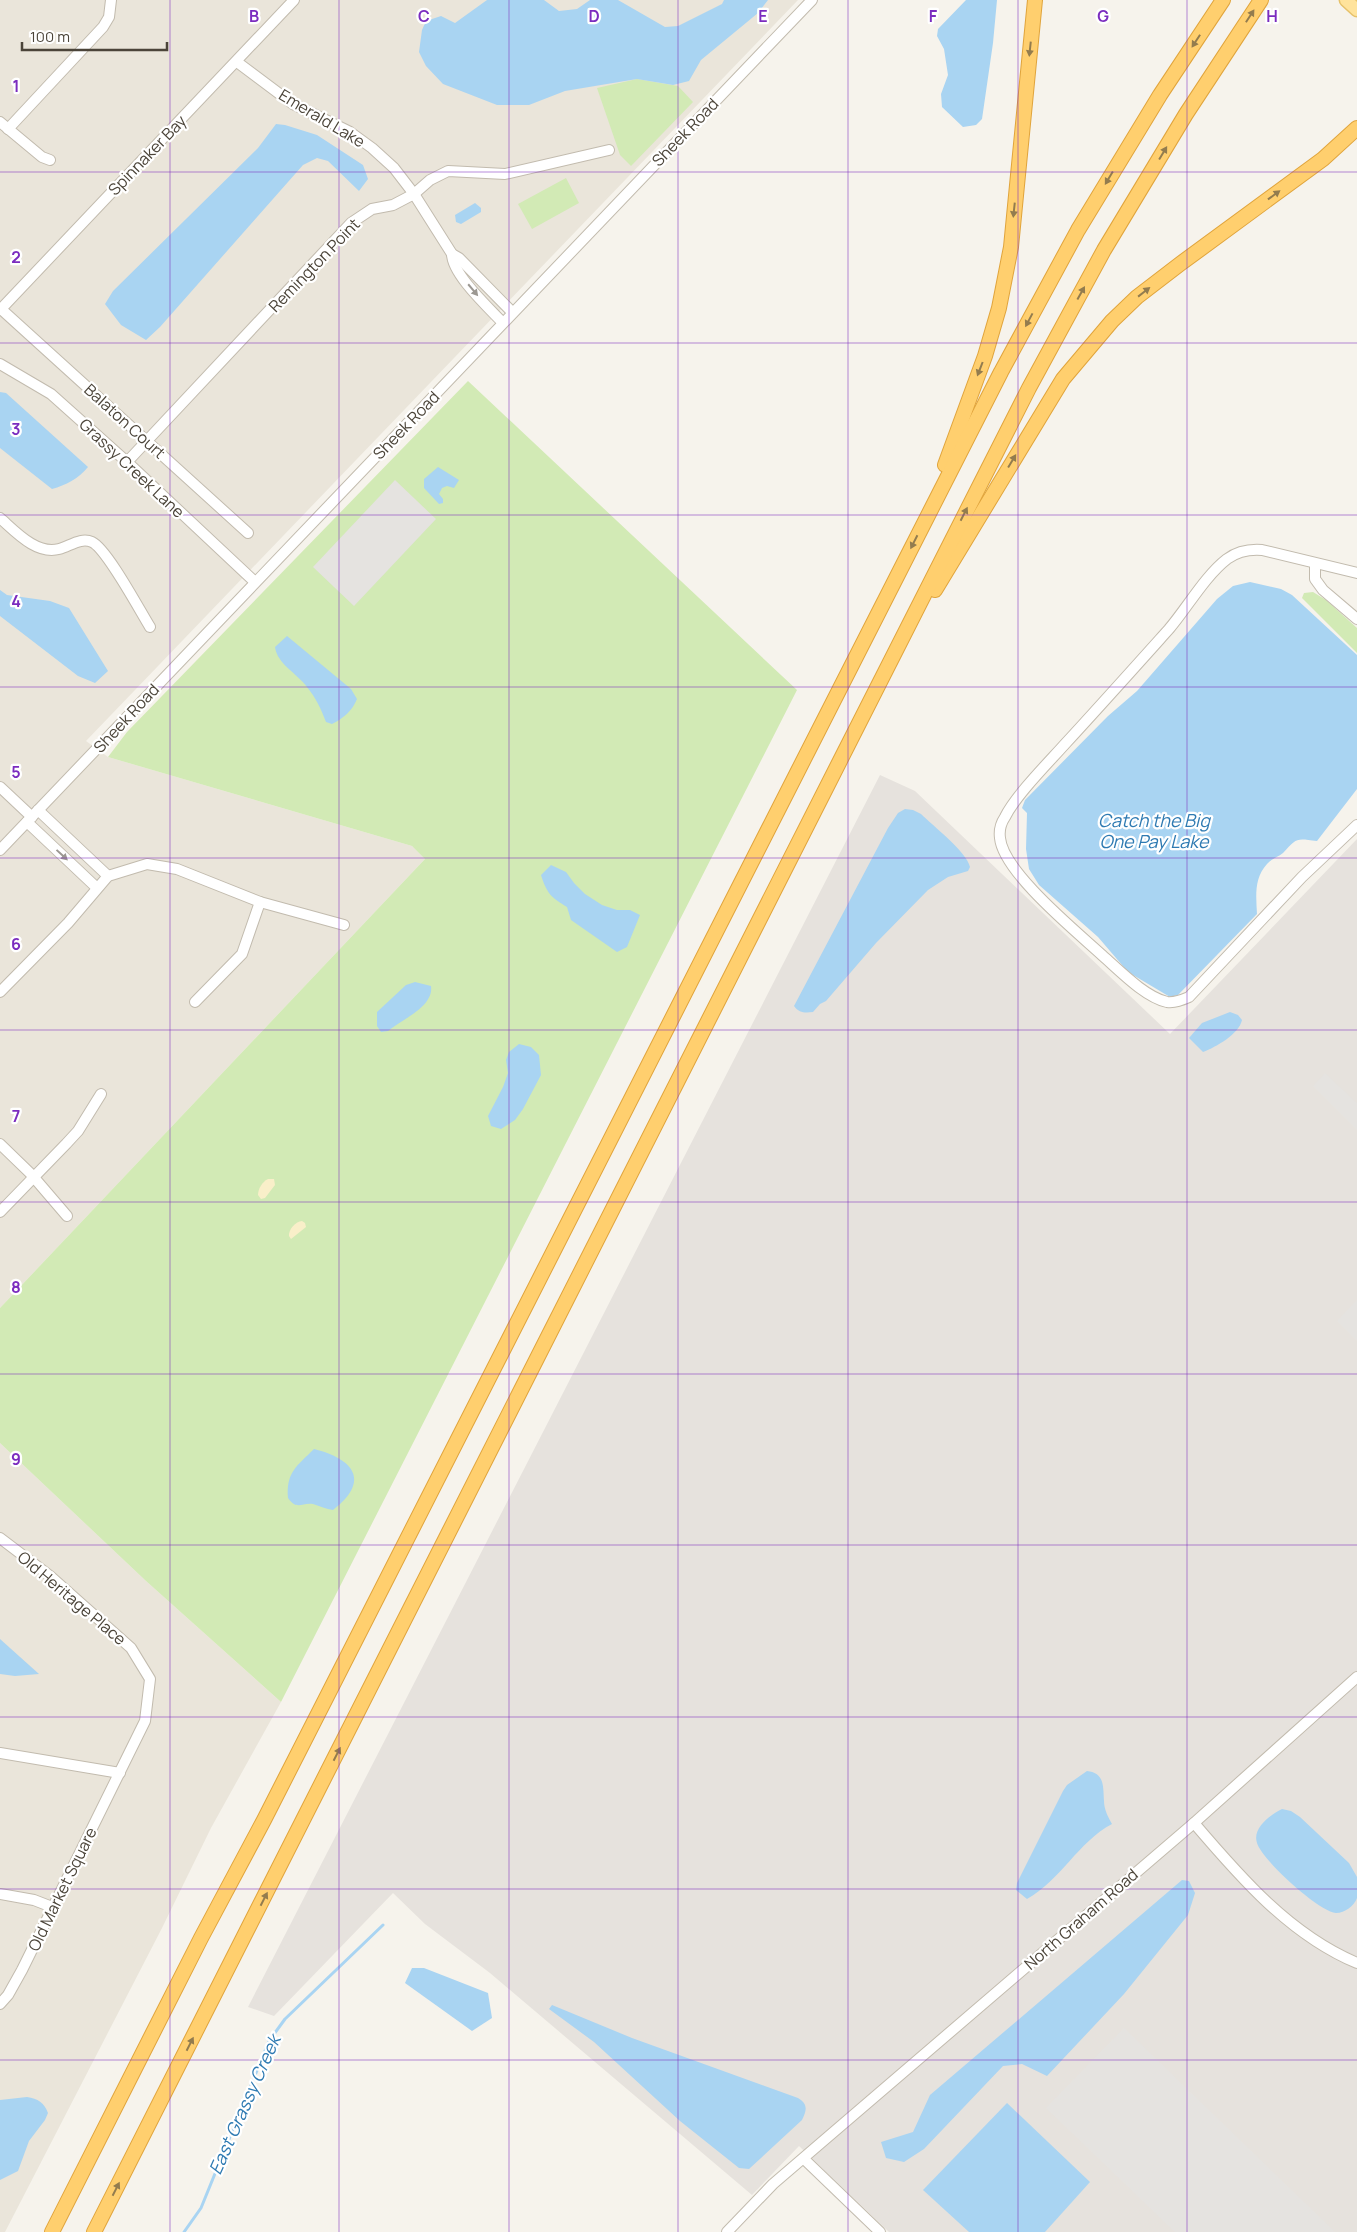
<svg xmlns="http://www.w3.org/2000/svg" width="1357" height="2232" font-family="Manrope,sans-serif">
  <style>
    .residential { fill: #eae5da }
    .industrial { fill: #e6e2dd }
    .green { fill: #d2eab5 }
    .sand { fill: #f9efc9 }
    .parking { fill: #e5e3e0 }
    .water { fill: #a9d4f2 }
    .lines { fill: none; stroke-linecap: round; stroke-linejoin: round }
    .stream { stroke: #a9d4f2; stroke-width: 3 }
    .minor-casing { stroke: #c2bbae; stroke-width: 12 }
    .major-casing { stroke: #e6c16a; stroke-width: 15 }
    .highway-casing { stroke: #e0a43c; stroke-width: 16 }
    .minor { stroke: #fff; stroke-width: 10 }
    .major { stroke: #ffe39c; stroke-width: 12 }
    .highway { stroke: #ffcf6e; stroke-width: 14 }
    .oneway { fill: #937c4e }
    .oneway2 { fill: #9c9892 }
    .grid { fill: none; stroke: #7b2cbf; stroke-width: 1; stroke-opacity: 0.55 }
    .labels { text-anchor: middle; stroke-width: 4.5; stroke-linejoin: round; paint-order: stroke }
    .street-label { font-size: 16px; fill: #4b4439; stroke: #fff }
    .water-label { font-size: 18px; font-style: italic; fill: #2e7ab2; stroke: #fff }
    .grid-label { font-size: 16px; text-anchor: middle; font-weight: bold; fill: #7b2cbf; stroke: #fff; stroke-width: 4.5; stroke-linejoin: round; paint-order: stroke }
  </style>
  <rect width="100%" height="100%" fill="#f6f3ec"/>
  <!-- residential -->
  <g class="residential">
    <polygon points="0,0 798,0 86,741 108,757 412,846 425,859 0,1308"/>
    <polygon points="0,1443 146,1581 281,1702 211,1828 162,1928 5,2232 0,2232"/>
  </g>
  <!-- industrial -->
  <polygon class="industrial" points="880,775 915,791 1170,1034 1357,839 1357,2232 889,2232 799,2146 752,2195 490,1973 425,1924 393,1893 274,2016 248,2007"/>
  <!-- green -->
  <g class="green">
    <polygon points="637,79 678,86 693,102 631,166 620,155 597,88"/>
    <polygon points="566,178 579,203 532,229 518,204"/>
    <polygon points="468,381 797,690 281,1702 146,1581 0,1443 0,1308 425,859 412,846 108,757 127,732"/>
    <polygon points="1313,592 1326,600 1357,628 1357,653 1302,598 1304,593"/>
  </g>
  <!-- sand -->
  <g class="sand">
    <path d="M268,1179H274L275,1185L265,1198L261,1199L258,1195C258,1189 262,1182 268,1179Z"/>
    <path d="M302,1221L305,1223L306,1227L291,1239L289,1236C288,1230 296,1221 302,1221Z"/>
  </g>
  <!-- parking -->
  <g class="parking">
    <polygon points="395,480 436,519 354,606 313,567"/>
    <polygon points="1325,1073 1357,1103 1357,1130 1313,1086"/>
    <polygon points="1357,1300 1357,1341 1337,1321"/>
    <polygon points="1124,2028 1335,2232 1175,2232 1046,2108"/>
  </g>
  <!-- water -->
  <g class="water">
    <polygon points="487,0 544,0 559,11 577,9 590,0 618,0 665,27 678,26 722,4 724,0 768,0 758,13 701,60 689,81 673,85 637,79 565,91 529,105 497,105 443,84 426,66 419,52 422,30 426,21 441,16 455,23"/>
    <polygon points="966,0 997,0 993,43 982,119 976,125 963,127 942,107 941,94 948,75 944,49 937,36 938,29"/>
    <polygon points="276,124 285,125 317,135 363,165 368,179 359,191 328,161 317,158 303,165 160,327 146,340 121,325 105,304 113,291 258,148"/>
    <polygon points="475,203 481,208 481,212 461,224 456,222 455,215"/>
    <path d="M0,392L6,393L88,467C78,479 66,485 52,489L0,448Z"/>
    <polygon points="438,467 459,480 454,488 447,486 442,488 439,494 443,499 443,503 439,504 424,488 424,479"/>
    <path d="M1250,582L1281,589L1292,595L1357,655V789L1317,841C1295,838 1297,838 1283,853C1278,857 1271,859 1267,864C1254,878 1256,896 1257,914L1178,995L1170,997L1128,972L1098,937L1039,885L1029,869L1026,849L1027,813L1022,808L1025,800L1108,716L1137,691L1217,599L1233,586Z"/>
    <polygon points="0,590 7,595 50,601 69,608 108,671 95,683 78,676 0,616"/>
    <path d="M287,636L351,689L357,699C352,711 344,718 332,724L326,722C321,709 316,698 307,687C298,674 277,664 275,647Z"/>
    <path d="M905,809L913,810L921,814C932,825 967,852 970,867L968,871L948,877L928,890L876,943L826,1001L820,1004L813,1012C805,1013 799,1013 794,1006L888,828L898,813Z"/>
    <path d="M551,865L566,872L574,883L585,894L602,905L617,910H630L640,915L627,947L617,952L571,920L567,907C551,897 547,894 541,875Z"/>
    <path d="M415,982L431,986C434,1007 402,1019 388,1031L381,1032L377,1026V1012L406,985Z"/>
    <path d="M1230,1012L1238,1015L1242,1020C1239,1034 1216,1047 1203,1052L1189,1038L1202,1023Z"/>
    <polygon points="519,1044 531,1047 539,1055 541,1075 523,1109 515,1120 501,1129 491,1126 488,1116 503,1087 508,1073 506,1060 509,1052"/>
    <path d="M314,1449C354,1459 371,1481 333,1510C326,1509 320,1506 313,1504C302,1502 297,1511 288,1498C286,1472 297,1466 314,1449Z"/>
    <polygon points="0,1639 39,1674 15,1676 0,1674"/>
    <path d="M1087,1771C1105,1773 1103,1787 1104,1801C1104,1809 1108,1817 1112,1824C1078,1842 1061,1880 1027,1899L1016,1890L1017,1883L1063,1791L1067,1785Z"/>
    <path d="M1282,1809L1291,1811L1300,1817L1349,1863L1357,1877V1898C1354,1906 1345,1913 1336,1913C1319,1912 1262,1860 1257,1843C1252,1828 1270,1815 1282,1809Z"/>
    <polygon points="1182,1880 1189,1881 1195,1893 1188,1915 1124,1994 1047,2076 1022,2064 1003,2066 924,2149 904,2162 886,2158 881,2142 913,2132 930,2095"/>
    <polygon points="412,1968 424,1968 488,1993 492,2018 472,2031 405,1983"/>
    <path d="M552,2005L632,2038L798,2098C808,2104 807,2110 802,2120L749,2169L739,2168L680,2121L594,2042L549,2009Z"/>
    <path d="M27,2097C38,2099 44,2102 48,2113L45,2120L29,2141L18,2171L0,2180V2100Z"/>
    <polygon points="1007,2103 1090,2182 1045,2232 969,2232 923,2190"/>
  </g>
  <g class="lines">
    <!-- stream -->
    <polyline class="stream" points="184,2232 201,2208 269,2041 285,2019 383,1925"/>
    <!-- minor casing -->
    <g class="minor-casing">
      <g id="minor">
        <polyline points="237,62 293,104 350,132 372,148 394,168 414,194 452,254 459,258 512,312"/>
        <polyline points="0,122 42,157 50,160"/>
        <polyline points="8,129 103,27 109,17 111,0"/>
        <path d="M452,254C452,274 488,307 502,322"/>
        <polyline points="1,309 248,533"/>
        <polyline points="0,310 294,0"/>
        <polyline points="0,364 51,394 127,462 255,582"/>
        <polyline points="127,462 351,223 372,209 393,205 414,194 430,180 448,171 505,174 609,150"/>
        <path d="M0,518C15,531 36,555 59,549C70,546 81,537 92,542C107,549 140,611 150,627"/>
        <polyline points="1315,564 1315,579 1323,590 1357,619"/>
        <path d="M1357,573L1262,550C1249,549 1238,551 1227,559C1205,576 1187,608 1169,629C1134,668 1100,706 1065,744C1048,763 1016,795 1005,817C1001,823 999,831 1000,838C1003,872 1077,932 1103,956C1120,971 1145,997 1167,1002C1175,1003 1182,1000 1189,997L1302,877L1357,825"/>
        <polyline points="0,787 32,817"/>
        <polyline points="38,810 108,876"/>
        <polyline points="27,822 97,888"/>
        <path d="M0,850C270,566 541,283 812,0"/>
        <polyline points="0,992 68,923 108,876 147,864 177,869 260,902 344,925"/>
        <polyline points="195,1002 242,954 260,902"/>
        <polyline points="0,1144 31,1174 67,1216"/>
        <polyline points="0,1212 66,1144 78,1131 101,1094"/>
        <polyline points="0,1538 50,1576 131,1648 150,1679 145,1721 22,1970 8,1995 0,2004"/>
        <polyline points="0,1753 120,1773"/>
        <path d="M1194,1823C1240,1877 1290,1935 1357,1963"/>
        <polyline points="0,1894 34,1900 52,1907"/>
        <polyline points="804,2159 880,2232"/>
        <polyline points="727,2232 773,2184 1194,1823 1357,1677"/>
      </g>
    </g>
    <!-- major casing -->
    <g class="major-casing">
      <polyline id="major" points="1346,0 1357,10"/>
    </g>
    <!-- highway casing -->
    <g class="highway-casing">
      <g id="highway">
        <polyline points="945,465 985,356 999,308 1011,247 1035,0"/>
        <polyline points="935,590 1063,379 1112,321 1137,297 1180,264 1323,159 1357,128"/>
        <polyline points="52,2232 201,1938 264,1820 1001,372 1078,230 1160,95 1223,0"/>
        <polyline points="94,2232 1029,388 1104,250 1186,114 1261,0"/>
      </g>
    </g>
    <!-- minor -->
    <use href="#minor" class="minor"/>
    <!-- major -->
    <use href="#major" class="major"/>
    <!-- highway -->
    <use href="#highway" class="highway"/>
  </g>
  <!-- one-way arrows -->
  <defs><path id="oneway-solid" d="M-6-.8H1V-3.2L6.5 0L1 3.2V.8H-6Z" transform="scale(1.25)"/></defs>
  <g class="oneway">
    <use href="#oneway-solid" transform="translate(1250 16) rotate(-57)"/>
    <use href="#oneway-solid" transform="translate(1196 41) rotate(123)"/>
    <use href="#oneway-solid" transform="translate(1030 49) rotate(96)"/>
    <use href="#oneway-solid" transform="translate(1163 153) rotate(-59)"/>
    <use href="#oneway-solid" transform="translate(1109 178) rotate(121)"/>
    <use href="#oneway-solid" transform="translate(1274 195) rotate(-36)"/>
    <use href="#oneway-solid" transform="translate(1014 210) rotate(96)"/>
    <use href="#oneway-solid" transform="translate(1144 292) rotate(-38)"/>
    <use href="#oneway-solid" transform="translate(1081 293) rotate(-61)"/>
    <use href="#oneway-solid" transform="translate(1029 320) rotate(118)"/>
    <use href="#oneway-solid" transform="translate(980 369) rotate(111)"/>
    <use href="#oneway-solid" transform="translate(1012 461) rotate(-59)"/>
    <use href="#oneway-solid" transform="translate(964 514) rotate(-63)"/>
    <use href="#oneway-solid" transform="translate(914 542) rotate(117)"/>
    <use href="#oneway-solid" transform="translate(337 1754) rotate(-63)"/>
    <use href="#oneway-solid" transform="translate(264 1899) rotate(-63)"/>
    <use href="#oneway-solid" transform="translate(190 2044) rotate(-63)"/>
    <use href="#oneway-solid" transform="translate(116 2189) rotate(-63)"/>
  </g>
  <g class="oneway2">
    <use href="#oneway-solid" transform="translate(473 290) rotate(50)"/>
    <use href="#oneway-solid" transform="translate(62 855) rotate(43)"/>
  </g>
  <!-- grid -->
  <path class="grid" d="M170,0V2232M339,0V2232M509,0V2232M678,0V2232M848,0V2232M1018,0V2232M1187,0V2232M0,172H1357M0,343H1357M0,515H1357M0,687H1357M0,858H1357M0,1030H1357M0,1202H1357M0,1374H1357M0,1545H1357M0,1717H1357M0,1889H1357M0,2060H1357"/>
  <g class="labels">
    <!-- street labels -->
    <g class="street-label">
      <text transform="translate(322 118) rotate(31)" y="6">Emerald Lake</text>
      <text transform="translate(685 132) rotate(-46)" y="6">Sheek Road</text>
      <text transform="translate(147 155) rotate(-46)" y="6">Spinnaker Bay</text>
      <text transform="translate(314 265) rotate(-46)" y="6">Remington Point</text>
      <text transform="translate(125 421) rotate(42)" y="6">Balaton Court</text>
      <text transform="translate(406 425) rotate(-46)" y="6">Sheek Road</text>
      <text transform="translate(132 468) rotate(43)" y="6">Grassy Creek Lane</text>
      <text transform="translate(126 718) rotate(-47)" y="6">Sheek Road</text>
      <text transform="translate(72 1598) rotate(40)" y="6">Old Heritage Place</text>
      <text transform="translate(62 1889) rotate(-64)" y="6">Old Market Square</text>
      <text transform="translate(1081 1919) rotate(-41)" y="6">North Graham Road</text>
    </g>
    <!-- water labels -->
    <g class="water-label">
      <text x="1154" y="827">Catch the Big<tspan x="1154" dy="21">One Pay Lake</tspan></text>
      <text transform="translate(245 2105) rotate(-66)" y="6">East Grassy Creek</text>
    </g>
  </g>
  <g class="grid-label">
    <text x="254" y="22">B</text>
    <text x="424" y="22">C</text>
    <text x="594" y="22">D</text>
    <text x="763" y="22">E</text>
    <text x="933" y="22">F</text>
    <text x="1103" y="22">G</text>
    <text x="1272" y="22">H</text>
    <text x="16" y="92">1</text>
    <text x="16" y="263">2</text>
    <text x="16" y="435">3</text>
    <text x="16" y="607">4</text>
    <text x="16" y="778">5</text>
    <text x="16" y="950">6</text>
    <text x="16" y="1122">7</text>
    <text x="16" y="1293">8</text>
    <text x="16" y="1465">9</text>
  </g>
  <!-- scale -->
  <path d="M22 42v8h145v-8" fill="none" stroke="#4b4439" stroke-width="2.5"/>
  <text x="30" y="42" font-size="15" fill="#4b4439" stroke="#ffffff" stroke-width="4" paint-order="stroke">100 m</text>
</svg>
